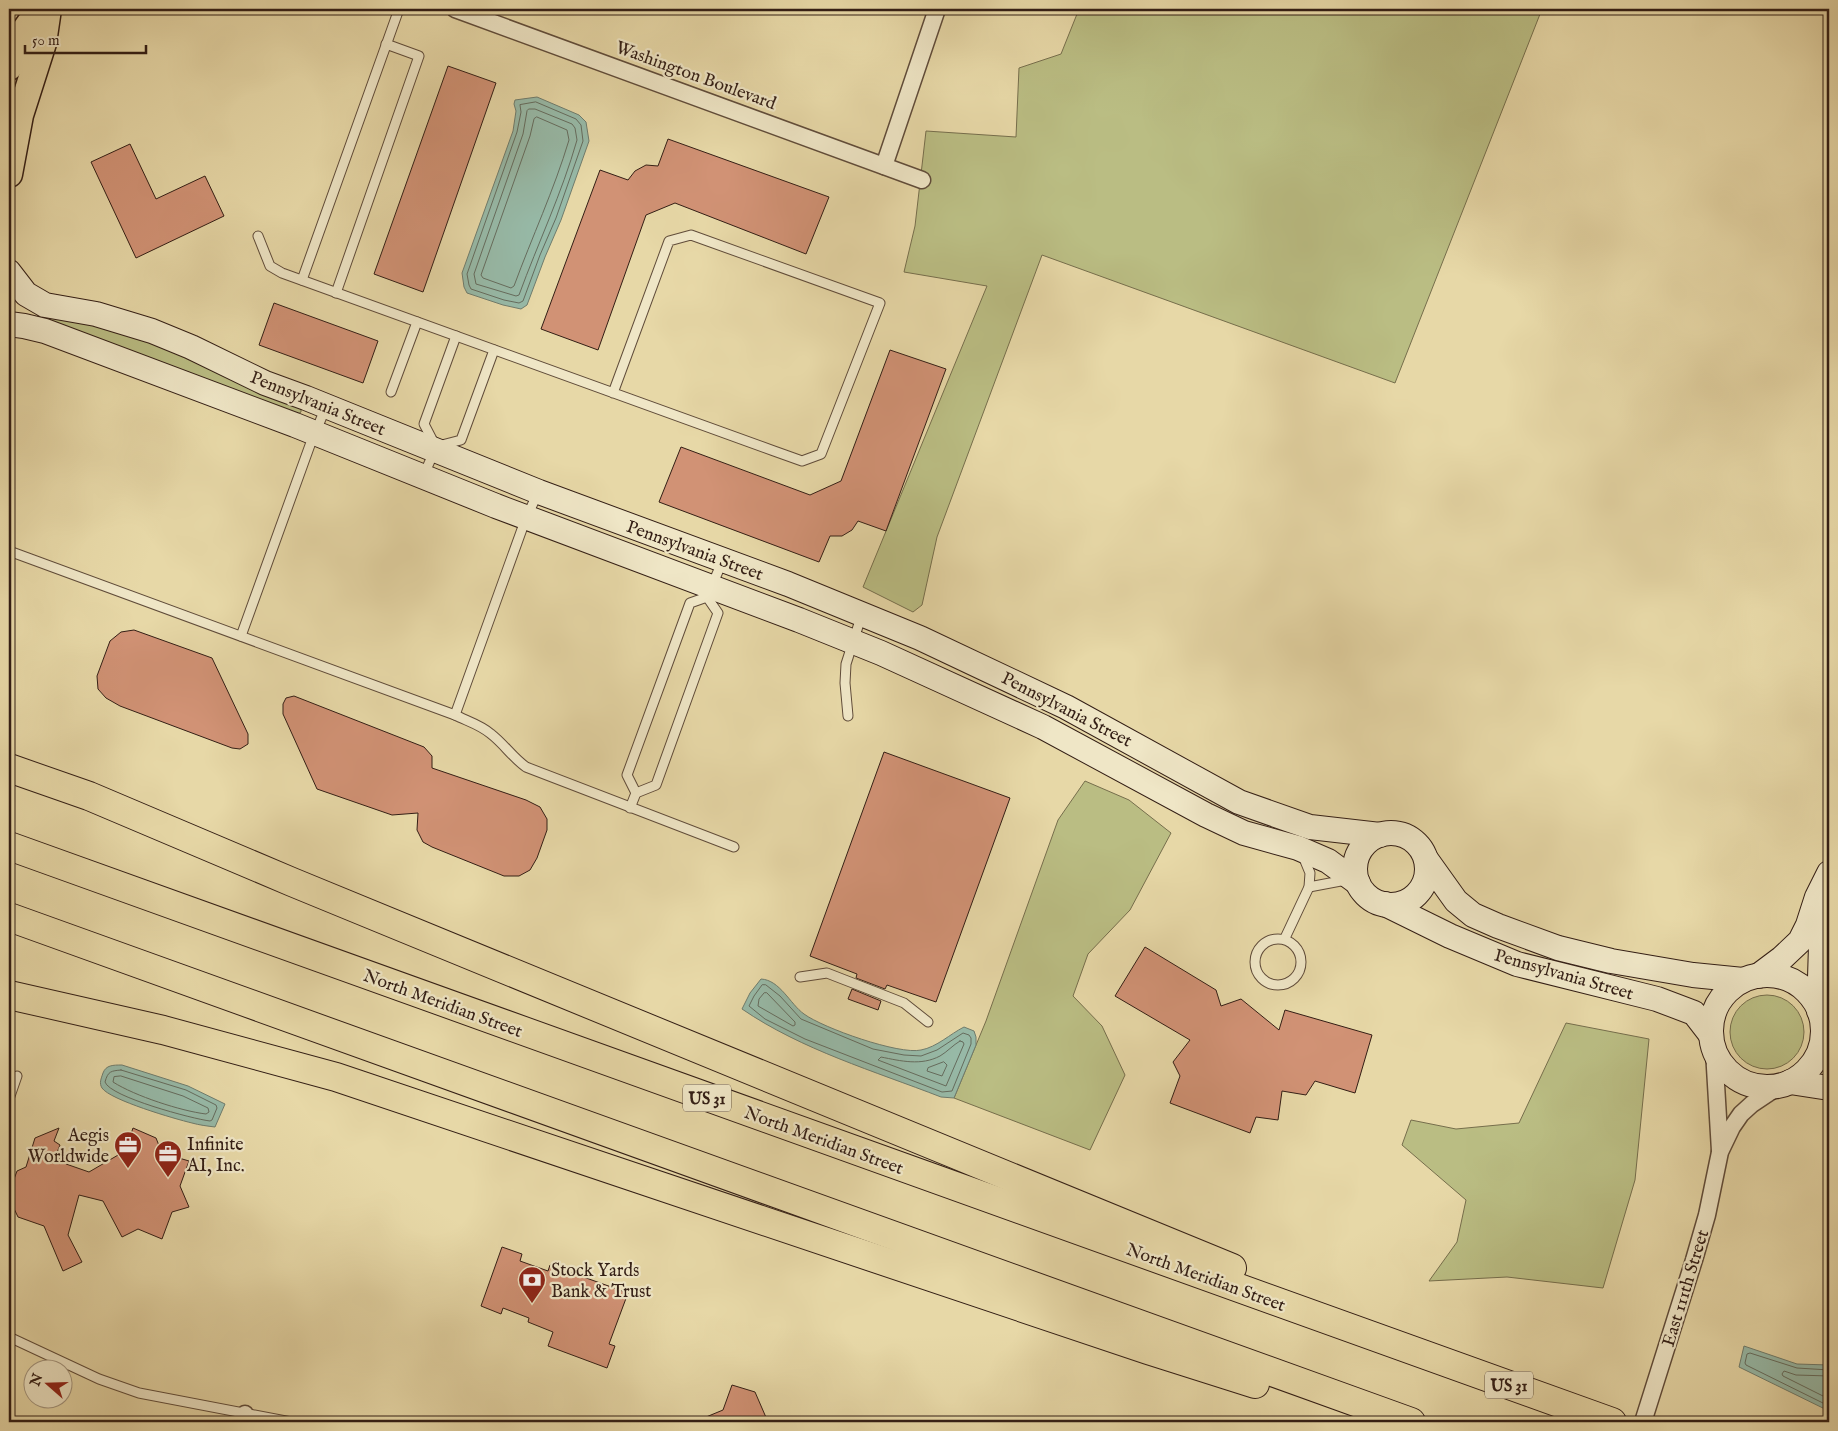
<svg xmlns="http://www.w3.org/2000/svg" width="1838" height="1431" font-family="'IM FELL English',serif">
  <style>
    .green { fill: #babd83; stroke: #766e4c }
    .water { fill: #97baa8; stroke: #6f7c6d }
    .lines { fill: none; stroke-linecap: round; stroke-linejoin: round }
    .shore { stroke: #656c5e; stroke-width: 1 }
    .building { fill: #d19275; stroke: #331e15 }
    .lane-casing { stroke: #604c3a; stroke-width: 11 }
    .street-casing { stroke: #604c3a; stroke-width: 19 }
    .secondary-casing { stroke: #331e15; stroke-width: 26 }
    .primary-casing { stroke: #331e15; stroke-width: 29 }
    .highway-casing { stroke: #331e15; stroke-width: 30 }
    .lane { stroke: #efe6c6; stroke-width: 9 }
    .street { stroke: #efe6c6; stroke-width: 16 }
    .secondary { stroke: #efe6c6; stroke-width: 24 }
    .primary { stroke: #e7d8a7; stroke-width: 26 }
    .highway { stroke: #e7d8a7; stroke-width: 28 }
    .labels { text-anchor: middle; stroke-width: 4.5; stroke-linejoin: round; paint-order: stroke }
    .shield { fill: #efe6c6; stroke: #6b5a4a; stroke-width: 1 }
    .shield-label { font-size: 16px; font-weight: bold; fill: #331e15 }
    .street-label { font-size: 18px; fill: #331e15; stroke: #efe6c6 }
    .poi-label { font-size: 18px; fill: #331e15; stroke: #efe6c6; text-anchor: start }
  </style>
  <rect width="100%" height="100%" fill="#e7d8a7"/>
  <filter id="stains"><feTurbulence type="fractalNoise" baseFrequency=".004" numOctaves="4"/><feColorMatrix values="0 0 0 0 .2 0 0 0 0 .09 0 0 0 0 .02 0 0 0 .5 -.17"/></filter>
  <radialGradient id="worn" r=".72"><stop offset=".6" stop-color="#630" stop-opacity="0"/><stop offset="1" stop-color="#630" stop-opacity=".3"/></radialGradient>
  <!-- green -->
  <g class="green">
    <polygon points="1079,9 1542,9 1395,383 1042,255 937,537 922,605 913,612 863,587 987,286 904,272 915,226 926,131 1016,137 1019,68 1061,54"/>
    <polygon points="38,314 81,321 146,339 301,408 301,412 298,414 37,317"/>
    <polygon points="1085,781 1129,800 1171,833 1130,910 1088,954 1073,996 1102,1026 1125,1075 1090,1150 954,1098 986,1021 1058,820"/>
    <circle cx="1767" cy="1032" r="37"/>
    <polygon points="1566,1023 1649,1039 1635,1180 1603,1288 1507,1277 1429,1281 1457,1242 1466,1200 1402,1145 1411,1120 1456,1129 1519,1123"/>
  </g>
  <!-- water -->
  <g class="water">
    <polygon points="537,97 579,115 586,122 589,141 561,220 545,257 527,305 521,309 503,305 467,293 464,287 462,273 513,131 516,111 514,104 515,100"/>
    <path d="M761,979C780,980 790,1004 804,1014C823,1028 899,1055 921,1050C937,1047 950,1034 964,1027L974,1031L976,1037V1045L954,1098L941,1097C874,1071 802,1050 742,1009L750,993Z"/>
    <path d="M122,1065L188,1086L225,1104L215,1127C207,1126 199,1125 192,1123C175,1119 110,1100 102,1088C99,1083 101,1079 103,1073C106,1065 113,1065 122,1065Z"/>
    <polygon points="1744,1346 1797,1364 1829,1365 1829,1411 1739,1367"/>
  </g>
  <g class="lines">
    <!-- shore -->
    <g class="shore">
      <polygon points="536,102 576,119 581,125 583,141 556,218 540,255 523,301 519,303 504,300 471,289 469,285 467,274 517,132 521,112 520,105"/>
      <path d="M529,109H535L572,124L575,128L577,140C562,193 538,243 519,295L516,296L476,284L474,274L523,134L527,111Z"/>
      <path d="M537,117L567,130L569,140C554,190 532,237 514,286L511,288L483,278L481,275L530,136L534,119Z"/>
      <polygon points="766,985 780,996 801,1019 873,1049 904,1055 921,1056 937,1050 963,1033 969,1035 971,1038 971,1044 952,1091 942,1092 805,1039 765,1019 749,1006 754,996 762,985"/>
      <polygon points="767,993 795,1022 795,1025 793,1026 758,1006 759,999 764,993"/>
      <path d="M960,1041L963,1042L964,1044L946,1086L878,1060L881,1057C901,1061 921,1066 940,1056C947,1052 953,1045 960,1041Z"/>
      <polygon points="944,1062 947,1065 942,1076 927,1071 928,1068"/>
      <path d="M121,1070L186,1090L216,1105L217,1108L212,1120L210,1121C193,1119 110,1097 105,1082C108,1071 111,1071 121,1070Z"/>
      <path d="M121,1076L183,1096L208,1108L209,1112L206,1114C181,1111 135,1096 113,1082L114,1077Z"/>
      <polyline points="1829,1370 1797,1368 1750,1353 1747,1354 1745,1363 1746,1365 1829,1406"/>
      <polyline points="1829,1376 1796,1375 1784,1371 1782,1374 1783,1376 1829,1399"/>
    </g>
  </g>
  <!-- building -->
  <g class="building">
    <polygon points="448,66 496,83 423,292 374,274"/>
    <polygon points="668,139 829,197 806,254 675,203 646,215 598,350 541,329 600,170 628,180 635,171 646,165 658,166"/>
    <polygon points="130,144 156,199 205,176 224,216 136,258 91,162"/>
    <polygon points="274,303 378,341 363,383 259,345"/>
    <polygon points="890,350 946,369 886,531 858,521 852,530 842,536 830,536 819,562 659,502 681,447 810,495 841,481"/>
    <polygon points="134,630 212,658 248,734 248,744 240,749 232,748 120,706 106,698 98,689 97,676 110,641 121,632"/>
    <polygon points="294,696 424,747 432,756 432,768 526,800 540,807 547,819 547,830 537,858 530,870 519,876 504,876 432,847 423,842 417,830 418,813 392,815 317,789 283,714 283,704 286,698"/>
    <polygon points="884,752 1010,798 936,1002 887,985 885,989 856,978 857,974 810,956"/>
    <polygon points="1145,947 1216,990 1221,1006 1241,999 1279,1030 1285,1010 1372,1035 1355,1093 1315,1081 1306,1095 1282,1091 1278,1120 1256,1117 1250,1133 1170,1103 1180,1076 1173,1062 1190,1040 1115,996"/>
    <polygon points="852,989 881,1001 878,1010 848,999"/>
    <polygon points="59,1128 54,1141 60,1145 56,1155 66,1164 89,1172 125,1151 133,1128 156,1138 162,1153 189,1161 180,1186 189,1207 172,1212 162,1239 138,1229 122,1237 103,1201 79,1195 68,1235 82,1262 63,1271 44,1226 18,1217 9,1198 9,1193 17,1171 26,1167 35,1138"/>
    <polygon points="502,1247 522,1254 520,1261 548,1271 550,1265 628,1293 609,1344 615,1346 607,1368 548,1346 553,1332 528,1322 529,1318 503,1308 501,1314 481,1306"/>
    <polygon points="732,1385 755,1392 768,1422 694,1422 723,1410"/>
  </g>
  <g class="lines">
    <!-- lane casing -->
    <g class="lane-casing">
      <g id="lane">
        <polyline points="258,236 270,266 282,273 774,451 802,461 821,454 880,303 691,235 669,241 613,393"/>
        <polyline points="302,280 399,9"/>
        <polyline points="336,293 419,56 386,44"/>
        <polyline points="391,392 417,322"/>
        <polyline points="438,446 461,440 494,350"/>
        <polyline points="423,477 436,447 424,424 456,336"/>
        <path d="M9,551L455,715C467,721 481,725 491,734C504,744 513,758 526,767L734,847"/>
        <polyline points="241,636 310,445 326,407"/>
        <polyline points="455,715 526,518 538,493"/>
        <polyline points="848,716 845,683 846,664 862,614"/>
        <polyline points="636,793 656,785 718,613 707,597"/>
        <polyline points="630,808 636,793 627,775 690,603 707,597 723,560"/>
        <polyline points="1309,887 1346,880"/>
        <polyline points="1285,938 1309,887 1310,873 1303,856"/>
        <circle cx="1278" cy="962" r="23"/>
        <polyline points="800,977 827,973 904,1003 928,1022"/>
        <polyline points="9,1099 17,1076"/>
        <polyline points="9,1337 99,1379 139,1393 291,1422"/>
      </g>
    </g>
    <!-- street casing -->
    <g class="street-casing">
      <g id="street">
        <polyline points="455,9 922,180"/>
        <polyline points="884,166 937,9"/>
        <polyline points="1714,1051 1720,1151"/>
        <polyline points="242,1422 245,1414"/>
        <polyline points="1643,1422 1694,1260 1707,1215 1720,1152 1732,1127 1741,1114 1752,1104 1779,1086"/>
      </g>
    </g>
    <!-- secondary casing -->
    <g class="secondary-casing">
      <g id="secondary">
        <polyline points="9,272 26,294 45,305 96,314 152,331 191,347 265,383 306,398 539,492 788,584 920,638 1066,707 1239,802 1310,827 1380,835"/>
        <polyline points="9,324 24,326 45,331 295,425 496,506 799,620 881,653 1043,727 1206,815 1244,833 1298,848 1328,861 1358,883"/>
        <circle cx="1391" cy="869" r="36"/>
        <polyline points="1426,859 1456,901 1473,915 1498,926 1558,948 1611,961 1693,975 1743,980"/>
        <polyline points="1385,904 1450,936 1517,964 1657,999 1694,1013 1711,1035"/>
        <circle cx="1767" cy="1031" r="56"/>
        <polyline points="1758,976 1782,958 1800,941 1808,925 1817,897 1829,873"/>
        <polyline points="1819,1011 1821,945 1828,901"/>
        <polyline points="1790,1082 1829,1088"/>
      </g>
    </g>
    <!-- primary casing -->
    <g class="primary-casing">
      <g id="primary">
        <polyline points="9,67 23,33 40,9"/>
        <polyline points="9,174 20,115 43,43 48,9"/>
      </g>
    </g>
    <!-- highway casing -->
    <g class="highway-casing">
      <g id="highway">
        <polyline points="9,768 89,796 292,882 1232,1268"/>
        <polyline points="9,846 1612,1422"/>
        <polyline points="9,917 1411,1422"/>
        <polyline points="9,995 163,1030 336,1077 1148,1350 1255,1384"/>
      </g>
    </g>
    <!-- lane -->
    <use href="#lane" class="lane"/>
    <!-- street -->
    <use href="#street" class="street"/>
    <!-- secondary -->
    <use href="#secondary" class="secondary"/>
    <!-- primary -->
    <use href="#primary" class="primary"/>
    <!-- highway -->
    <use href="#highway" class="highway"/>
  </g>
  <!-- icons -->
  <defs>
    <g id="office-pin" transform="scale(1.4375)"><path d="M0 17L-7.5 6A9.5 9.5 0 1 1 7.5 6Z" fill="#8f2418" stroke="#efe6c6"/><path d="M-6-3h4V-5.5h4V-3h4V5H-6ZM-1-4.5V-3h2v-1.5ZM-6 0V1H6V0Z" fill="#fff"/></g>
    <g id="bank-pin" transform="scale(1.4375)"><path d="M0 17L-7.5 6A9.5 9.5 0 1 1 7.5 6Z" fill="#8f2418" stroke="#efe6c6"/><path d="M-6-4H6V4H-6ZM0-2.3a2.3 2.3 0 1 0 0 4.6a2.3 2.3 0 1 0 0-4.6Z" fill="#fff"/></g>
  </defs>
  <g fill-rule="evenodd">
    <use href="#office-pin" x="128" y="1145"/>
    <use href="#office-pin" x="168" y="1154"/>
    <use href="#bank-pin" x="532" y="1280"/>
  </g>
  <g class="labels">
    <!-- shield labels -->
    <g class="shield">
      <rect x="683" y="1084.5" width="48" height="27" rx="4"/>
      <rect x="1485" y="1371.5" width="48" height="27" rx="4"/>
    </g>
    <g class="shield-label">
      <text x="707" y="1104">US 31</text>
      <text x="1509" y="1391">US 31</text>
    </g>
    <!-- street labels -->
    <g class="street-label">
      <text transform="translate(696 75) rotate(20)" y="6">Washington Boulevard</text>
      <text transform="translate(318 403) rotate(22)" y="6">Pennsylvania Street</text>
      <text transform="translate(695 550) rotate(20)" y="6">Pennsylvania Street</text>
      <text transform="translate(1067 709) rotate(27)" y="6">Pennsylvania Street</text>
      <text transform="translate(1564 974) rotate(16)" y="6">Pennsylvania Street</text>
      <text transform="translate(443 1003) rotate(20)" y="6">North Meridian Street</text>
      <text transform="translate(824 1140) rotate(20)" y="6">North Meridian Street</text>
      <text transform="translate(1206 1277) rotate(20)" y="6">North Meridian Street</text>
      <text transform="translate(1685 1288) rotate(-73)" y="6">East 111th Street</text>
    </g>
    <!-- poi labels -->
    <g class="poi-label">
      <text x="109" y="1141" text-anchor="end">Aegis<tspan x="109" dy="21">Worldwide</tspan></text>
      <text x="187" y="1150">Infinite<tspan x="187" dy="21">AI, Inc.</tspan></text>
      <text x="551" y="1276">Stock Yards<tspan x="551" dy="21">Bank &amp; Trust</tspan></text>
    </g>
  </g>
  <!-- margin -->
  <rect width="1838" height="1431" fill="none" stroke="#e7d8a7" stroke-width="30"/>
  <rect x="10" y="10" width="1818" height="1411" fill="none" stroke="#331e15" stroke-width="2.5"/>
  <rect x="15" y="15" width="1808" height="1401" fill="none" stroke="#331e15"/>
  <!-- north arrow -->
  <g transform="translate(48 1384) rotate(290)"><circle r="24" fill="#efe6c6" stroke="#a4967f"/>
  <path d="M0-4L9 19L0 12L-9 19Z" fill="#8f2418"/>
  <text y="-8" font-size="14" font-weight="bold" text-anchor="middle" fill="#331e15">N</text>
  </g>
  <!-- scale -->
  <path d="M25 45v8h121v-8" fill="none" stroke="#331e15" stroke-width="2.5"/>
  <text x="32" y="45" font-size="15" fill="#331e15" stroke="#efe6c6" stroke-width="4" paint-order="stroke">50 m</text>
  <rect width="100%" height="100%" filter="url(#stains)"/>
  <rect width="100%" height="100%" fill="url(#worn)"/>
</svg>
